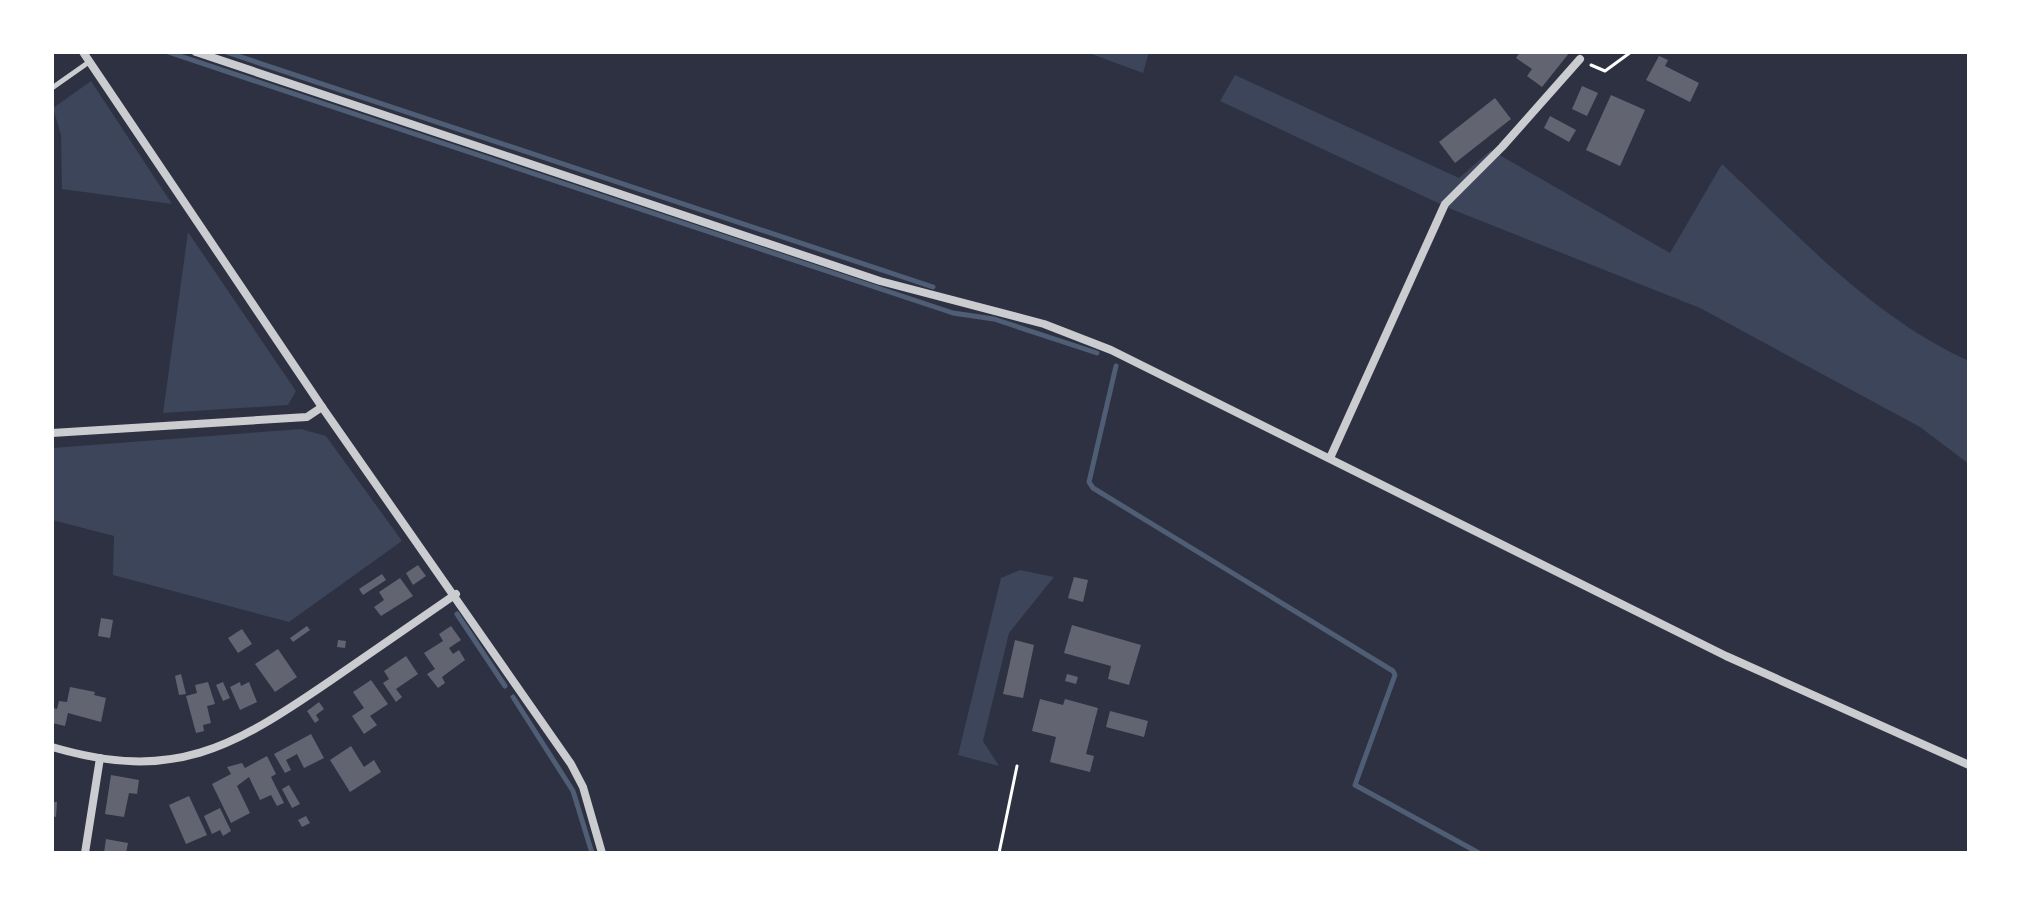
<svg xmlns="http://www.w3.org/2000/svg" width="2021" height="905" font-family="Manrope,sans-serif">
  <style>
    .green { fill: #3c4559 }
    .lines { fill: none; stroke-linecap: round; stroke-linejoin: round }
    .stream { stroke: #4f5d75; stroke-width: 5 }
    .building { fill: #626471 }
    .path { stroke: #fff; stroke-width: 3 }
    .service { stroke: #caccd0; stroke-width: 5 }
    .minor { stroke: #caccd0; stroke-width: 8 }
  </style>
  <rect width="100%" height="100%" fill="#2d3142"/>
  <!-- green -->
  <g class="green">
    <polygon points="1086,52 1149,52 1143,73"/>
    <path d="M1235,75L1459,178L1491,150L1670,253L1722,164C1799,236 1872,317 1969,361V464L1920,427L1700,308L1451,209L1220,101Z"/>
    <polygon points="91,81 172,204 62,189 61,135 53,108"/>
    <polygon points="188,232 296,391 288,405 163,413"/>
    <polygon points="301,429 326,436 402,541 289,622 113,575 114,536 52,520 52,448"/>
    <polygon points="1020,570 1054,577 1009,633 983,741 999,766 958,755 1001,578"/>
  </g>
  <g class="lines">
    <!-- stream -->
    <g class="stream">
      <polyline points="168,52 953,313 994,319 1097,353"/>
      <polyline points="226,52 933,287"/>
      <polyline points="1116,366 1089,482 1093,488 1393,671 1395,675 1355,785 1479,853"/>
      <polyline points="457,614 505,686"/>
      <polyline points="513,697 573,791 592,853"/>
    </g>
  </g>
  <!-- building -->
  <g class="building">
    <polygon points="1520,52 1570,52 1542,87 1527,76 1532,69 1516,58"/>
    <polygon points="1659,56 1668,60 1665,66 1699,83 1690,102 1646,80"/>
    <polygon points="1582,86 1598,93 1587,116 1572,109"/>
    <polygon points="1611,95 1645,110 1620,166 1586,150"/>
    <polygon points="1495,98 1511,119 1455,163 1439,142"/>
    <polygon points="1550,116 1576,130 1569,142 1544,128"/>
    <polygon points="418,565 426,576 413,585 406,573"/>
    <polygon points="382,574 386,580 363,595 359,589"/>
    <polygon points="1074,577 1088,580 1083,602 1068,598"/>
    <polygon points="400,578 413,596 381,616 374,607 384,600 379,592"/>
    <polygon points="101,618 113,620 110,638 98,636"/>
    <polygon points="1072,625 1141,645 1129,685 1108,679 1111,666 1064,653"/>
    <polygon points="307,626 310,630 293,642 290,638"/>
    <polygon points="451,626 461,640 449,648 453,654 459,650 465,660 442,677 445,683 438,688 427,674 435,669 424,653 443,641 439,634"/>
    <polygon points="242,629 252,644 238,653 228,638"/>
    <polygon points="338,640 346,641 345,648 337,647"/>
    <polygon points="1015,640 1034,645 1023,698 1003,694"/>
    <polygon points="278,649 297,677 275,692 255,664"/>
    <polygon points="406,656 418,674 396,689 402,697 396,702 383,683 389,679 384,671"/>
    <polygon points="181,674 186,694 179,695 175,676"/>
    <polygon points="1067,674 1078,677 1076,684 1065,681"/>
    <polygon points="371,680 388,704 370,716 377,725 364,734 352,716 364,708 353,692"/>
    <polygon points="208,682 215,704 207,706 211,723 203,725 204,731 196,733 186,696 197,693 195,685"/>
    <polygon points="223,682 230,698 223,701 216,685"/>
    <polygon points="240,682 241,686 249,682 257,702 240,710 230,687"/>
    <polygon points="70,687 95,692 94,695 106,698 101,722 68,713 65,726 52,723 53,708 57,709 59,701 67,702"/>
    <polygon points="1040,699 1063,705 1065,699 1098,708 1086,754 1094,756 1090,772 1050,762 1056,737 1032,731"/>
    <polygon points="319,702 324,709 316,715 319,720 315,723 307,711"/>
    <polygon points="1110,711 1148,721 1144,737 1106,727"/>
    <polygon points="311,734 324,758 304,768 297,754 286,760 291,770 285,773 274,754"/>
    <polygon points="351,746 364,767 374,760 381,772 350,792 330,760"/>
    <polygon points="267,756 276,774 271,777 284,803 277,806 271,795 260,800 249,777 237,786 250,813 231,823 212,784 231,774 227,767 242,763 245,768"/>
    <polygon points="111,775 139,780 137,794 129,793 124,817 105,814"/>
    <polygon points="289,785 300,804 292,808 282,789"/>
    <polygon points="189,796 207,835 186,844 169,805"/>
    <polygon points="52,802 57,802 56,817 52,816"/>
    <polygon points="220,808 231,831 223,836 220,830 212,834 204,816"/>
    <polygon points="306,816 310,823 302,827 298,820"/>
    <polygon points="106,839 128,843 126,853 104,853"/>
  </g>
  <g class="lines">
    <!-- path -->
    <g class="path">
      <polyline points="1591,65 1605,71 1631,52"/>
      <polyline points="999,853 1017,766"/>
    </g>
    <!-- service -->
    <polyline class="service" points="52,88 89,62"/>
    <!-- minor -->
    <g class="minor">
      <polyline points="83,52 322,407 571,764 583,787 602,853"/>
      <polyline points="196,52 880,281 1044,324 1111,350 1726,656 1969,765"/>
      <polyline points="52,433 307,417 322,407"/>
      <polyline points="1330,458 1445,204 1502,147 1580,59"/>
      <path d="M52,747C174,783 232,748 330,681C372,652 414,623 456,594"/>
      <polyline points="85,853 100,758"/>
    </g>
  </g>
  <!-- border -->
  <rect width="2021" height="905" fill="none" stroke="#ffffff" stroke-width="108"/>
</svg>
